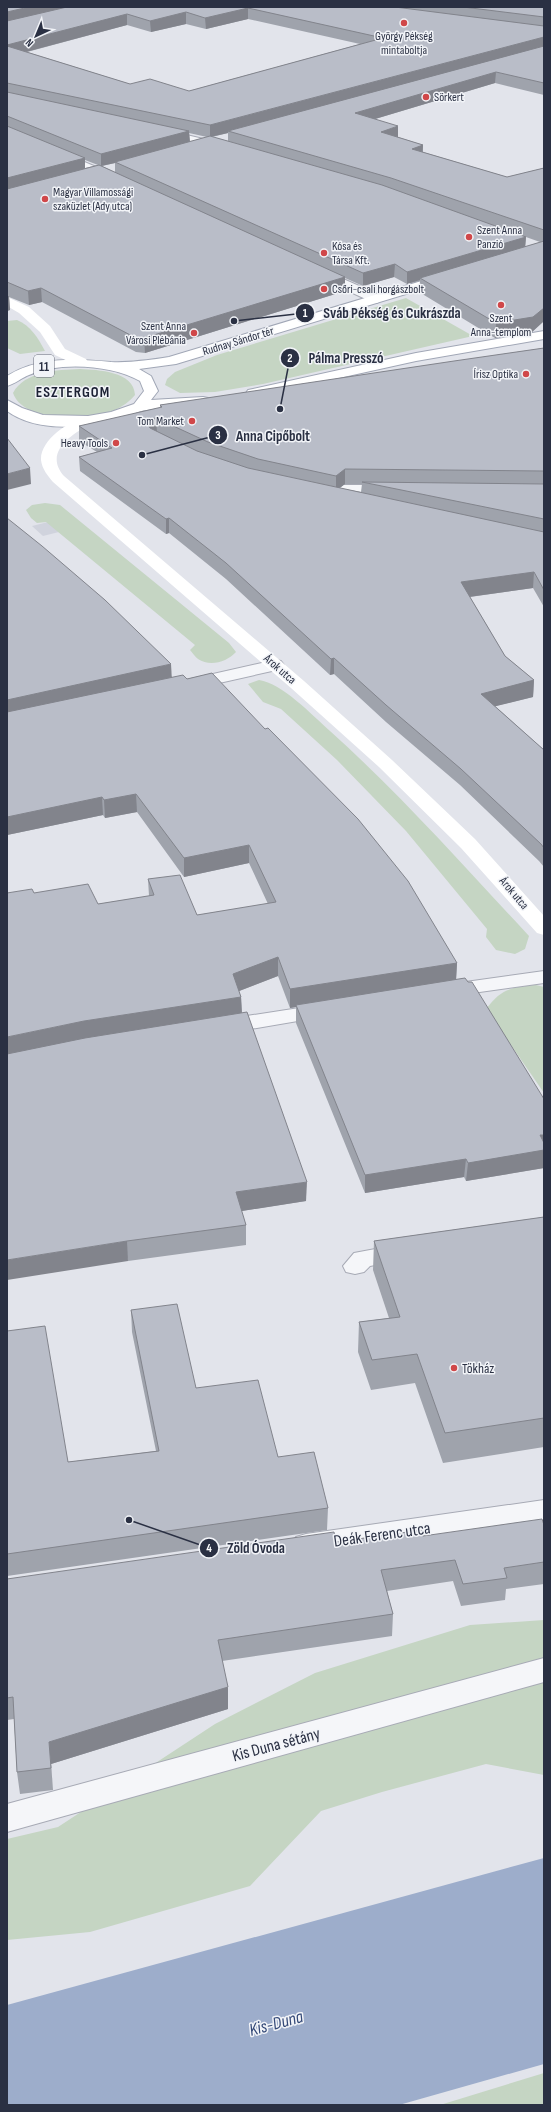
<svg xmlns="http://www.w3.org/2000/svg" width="551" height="2112" font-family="'Sofia Sans Condensed',sans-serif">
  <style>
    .built { fill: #d0d3dd }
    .green { fill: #c5d5c3 }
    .water { fill: #9dadcb }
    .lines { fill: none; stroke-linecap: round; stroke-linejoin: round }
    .minor-casing { stroke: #a7aab5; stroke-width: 2 }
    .primary-casing { stroke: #a1a7b6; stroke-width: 2 }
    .minor { fill: #f5f6f9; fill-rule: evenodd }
    .secondary { fill: #fff; fill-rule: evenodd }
    .primary { fill: #fff; fill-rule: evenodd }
    .wall { fill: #9fa3ac; fill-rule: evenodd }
    .shaded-wall { fill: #82848c }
    .building { fill: #b9bdc8; stroke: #82848c }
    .poi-dot { fill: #d04749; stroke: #f2f4f8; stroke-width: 1.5 }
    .labels { text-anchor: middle; stroke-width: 3; stroke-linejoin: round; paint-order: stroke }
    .far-poi-label { font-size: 12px; fill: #2a3043; stroke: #f2f4f8; text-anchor: start }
    .far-street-label { font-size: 12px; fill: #2a3043; stroke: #f2f4f8 }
    .shield { fill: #f2f4f8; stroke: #666b79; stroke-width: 1 }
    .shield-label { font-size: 13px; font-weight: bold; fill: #2a3043 }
    .poi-label { font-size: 14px; fill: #2a3043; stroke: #f2f4f8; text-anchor: start }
    .far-district-label { font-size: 15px; font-weight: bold; letter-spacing: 1px; fill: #1c2134; stroke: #f2f4f8 }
    .near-street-label { font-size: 17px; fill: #2a3043; stroke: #f2f4f8 }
    .near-water-label { font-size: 18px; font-style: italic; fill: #334877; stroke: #f2f4f8 }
    .leader { fill: none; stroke: #2a3043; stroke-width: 1.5 }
    .callout-dot { fill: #2a3043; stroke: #f2f4f8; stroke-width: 1.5 }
    .mark-label { font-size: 12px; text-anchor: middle; font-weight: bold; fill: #fff }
    .callout-label { font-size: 15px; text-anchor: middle; font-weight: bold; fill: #2a3043; stroke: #f2f4f8; stroke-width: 3; stroke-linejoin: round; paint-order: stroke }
  </style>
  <rect width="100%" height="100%" fill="#e2e4eb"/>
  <!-- built -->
  <polygon class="built" points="56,520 67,530 43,536 32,526"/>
  <!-- green -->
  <g class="green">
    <polygon points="406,298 473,336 263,384 215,392 180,393 165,385 167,379 175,372 217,355"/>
    <path d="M17,320C31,326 38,338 45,351L20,354L7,348V321Z"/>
    <path d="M80,369C98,370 134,371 135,395C129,402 123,406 115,410C90,419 24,424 13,393C25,371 57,370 80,369Z"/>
    <path d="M45,503L60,505L229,643L236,652C227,662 210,667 198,659C195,657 192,652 190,650L195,645L46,522L37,523L31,518L26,510L32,505Z"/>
    <path d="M259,680C282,683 312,715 330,731C401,795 464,866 529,936L525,949L515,954L496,950L486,937L487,929L406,831L337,760L281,709L263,702L248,684Z"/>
    <path d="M536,985L544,987V1093L486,1009C501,989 511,987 536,985Z"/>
    <polygon points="544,1620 544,1775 486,1764 382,1792 321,1811 250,1886 90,1932 7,1940 7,1839 58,1827 215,1724 315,1673 470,1625"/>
    <polygon points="544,2073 544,2105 440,2105"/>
  </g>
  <!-- water -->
  <polygon class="water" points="544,1858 544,2064 399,2105 7,2105 7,2005"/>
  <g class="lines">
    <!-- minor casing -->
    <g class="minor-casing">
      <g id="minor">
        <polygon points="7,129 122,178 124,180 122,182 114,182 7,136"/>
        <polygon points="161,129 229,145 231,147 225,150 157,134 156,132"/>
        <polygon points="318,268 382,296 383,299 377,303 372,302 314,275 312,272"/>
        <polygon points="319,485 391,485 396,487 399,490 396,493 391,495 314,493 311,490 314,487"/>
        <polygon points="275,660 281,661 284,665 281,669 188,690 182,689 179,685 182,681"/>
        <polygon points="544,971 544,983 444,997 436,996 433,991 436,986 444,985"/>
        <polygon points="325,1004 333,1005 336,1010 333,1015 221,1034 213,1032 210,1027 213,1022 221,1020"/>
        <polygon points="402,1244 411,1246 414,1252 411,1258 370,1266 364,1272 355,1274 346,1272 343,1266 354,1253"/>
        <polygon points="544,1500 544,1522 306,1556 296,1553 292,1545 296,1537 306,1534"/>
        <polygon points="544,1658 544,1682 7,1832 7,1804"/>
      </g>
    </g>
    <!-- primary casing -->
    <g class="primary-casing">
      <g id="primary">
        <path d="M448,273L454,277L452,280L176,364L139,369L151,376L158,391L151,400L203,397L208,398L210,401L208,404C188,409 167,406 147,410C137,411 128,417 118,419C84,428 37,433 7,411V400L22,408L43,415L88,416L111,412L134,404L144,391L140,381C112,365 60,361 29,375C21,378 15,384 7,386V376C39,356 76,359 111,362C130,363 150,360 169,357Z"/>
        <polygon points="544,331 544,339 416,361 253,397 248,396 246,393 248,390 253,389 416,353"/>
      </g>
    </g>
    <!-- minor -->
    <use href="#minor" class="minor"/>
    <!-- secondary -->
    <g class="secondary">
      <polygon points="7,297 29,307 50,326 65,349 86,359 88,362 86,365 76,365 55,355 40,332 19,313 7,306"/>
      <path d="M86,417L91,418L93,421L91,424C72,434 43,452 64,476L304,681L392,760L475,839L544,916V935L537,933L461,848L379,767L291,688L53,482C48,476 42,469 41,460C40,440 69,421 86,417Z"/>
    </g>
    <!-- primary -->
    <use href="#primary" class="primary"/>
  </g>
  <!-- wall -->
  <g class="wall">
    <path d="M7,7H544V95L495,83L375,119L398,137L423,145V152L507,177L544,168V321L532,332L495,338L419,292L420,281L407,284L394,277L363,286L345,278V291L145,353L136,352L42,302L29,305L9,297L10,310L7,311ZM248,19L360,44L189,91L130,84L27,52L127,25L151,32L186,24L206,29ZM189,133L207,137L190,142ZM228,133V141L212,137ZM85,160L98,165L85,168ZM115,163V172L102,166ZM526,237L540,242L525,247Z"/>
    <path d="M544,348V607L533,588L470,597L505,656L534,680L533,697L495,706L544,750V867L539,861L460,785L386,722L334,674L330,675L226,579L169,533L166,534L80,471L79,457L97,452L79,441V426L160,408V405ZM345,484H362L361,492L339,488Z"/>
    <polygon points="7,518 172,677 457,963 456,979 544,1099 544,1168 466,1181 464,1177 365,1193 296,1023 296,1007 290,1008 278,976 239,991 241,997 242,1013 306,1201 241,1211 246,1225 246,1245 128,1261 34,893 98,904 149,896 148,879 197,915 268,904 249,863 184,877 137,812 105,818 103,815 7,835"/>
    <polygon points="544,1217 544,1447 443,1463 415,1383 371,1390 358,1352 359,1322 389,1318 373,1270 374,1241"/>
    <polygon points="131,1310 196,1388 278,1457 328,1508 327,1530 7,1576 7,1331 68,1462 156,1451 132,1332"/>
    <polygon points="544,1525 544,1584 506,1589 505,1600 461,1606 453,1581 387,1591 393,1614 392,1636 222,1661 228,1709 51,1764 53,1790 20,1794 17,1772 14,1719 7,1720 7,1579 336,1542 423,1536"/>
  </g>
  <!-- shaded-wall -->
  <g class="shaded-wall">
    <polygon points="29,7 77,7 7,23 7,12"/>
    <polygon points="248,8 248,19 206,29 205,18"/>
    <polygon points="186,12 186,24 151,32 150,21"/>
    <polygon points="127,14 127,25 7,57 7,45"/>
    <polygon points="544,37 544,49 228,131 228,133 210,137 210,125"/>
    <polygon points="496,72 495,83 355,125 355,113"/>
    <polygon points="398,126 398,138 381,132"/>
    <polygon points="189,131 190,143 115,162 115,163 101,166 101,154"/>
    <polygon points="423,145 422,158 412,149"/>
    <polygon points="85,158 85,171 7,191 7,178"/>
    <polygon points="526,237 525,249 420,278 420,280 407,284 407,272"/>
    <polygon points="395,264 394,277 363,286 363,273"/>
    <polygon points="345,277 345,291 145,353 144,338"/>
    <polygon points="41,288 42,302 29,305 28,291"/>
    <polygon points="7,296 9,296 10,310 7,311"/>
    <polygon points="544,308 544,321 532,332 495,338 496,323"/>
    <polygon points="156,418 157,433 151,434 147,423 150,419"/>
    <polygon points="30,468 31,484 7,490 7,474"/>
    <polygon points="345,469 345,484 336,491 336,476"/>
    <polygon points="169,518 169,533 166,534 166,519"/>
    <polygon points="534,572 533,588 461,598 461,582"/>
    <polygon points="334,658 334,674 330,675 331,659"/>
    <polygon points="171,664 172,681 7,717 7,700"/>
    <polygon points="534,680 533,697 480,710 481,694"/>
    <polygon points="136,794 137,812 105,818 104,800"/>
    <polygon points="102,797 103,815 7,835 7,817"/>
    <polygon points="249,845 249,863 184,877 184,858"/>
    <polygon points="278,957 278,976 234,993 233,974"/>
    <polygon points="457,963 456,981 296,1005 296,1007 290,1008 290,989"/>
    <polygon points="241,997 242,1016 7,1057 7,1037 84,1021"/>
    <polygon points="540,1135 544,1135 544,1168 466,1181 468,1163"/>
    <polygon points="466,1159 464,1177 365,1193 365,1175"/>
    <polygon points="307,1182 306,1201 236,1212 236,1192"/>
    <polygon points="127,1241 128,1261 7,1280 7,1260"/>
    <polygon points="228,1687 228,1709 51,1764 53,1790 49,1742"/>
  </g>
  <!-- building -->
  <g class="building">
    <polygon points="7,7 29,7 7,12"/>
    <polygon points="67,7 395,7 544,26 544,37 210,125 7,83 7,46 130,84 150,79 189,91 383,38 248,8 205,18 186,12 150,21 127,14 7,45 7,21"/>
    <polygon points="463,7 544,7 544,17"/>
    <polygon points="544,46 544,83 496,72 355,113 398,126 381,132 423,145 412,149 507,177 544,168 544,230 391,178 228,131"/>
    <polygon points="7,92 189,131 101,154 7,116"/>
    <polygon points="7,126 85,158 7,178"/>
    <polygon points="210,136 382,185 526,237 407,272 395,264 363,273 115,162"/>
    <polygon points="99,165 345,277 144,338 136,338 41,288 28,291 7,282 7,189"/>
    <polygon points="544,241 544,308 533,317 496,323 420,278"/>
    <polygon points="544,348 544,471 345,469 336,476 258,459 208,442 156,418 150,419 147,423 150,428 197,451 248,468 544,532 544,590 534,572 461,582 505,656 534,680 481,694 544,750 544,848 541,844 461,769 386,705 334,658 331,659 226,563 169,518 166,519 79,457 112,448 79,426 162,407 160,405 454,361"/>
    <polygon points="7,438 30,468 7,474"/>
    <polygon points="362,482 544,484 544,519"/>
    <polygon points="7,518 42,546 105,600 171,664 7,700"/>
    <polygon points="212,673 265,729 268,728 358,819 408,881 457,963 290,989 278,957 233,974 241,997 84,1021 7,1037 7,893 32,889 34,893 88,884 98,904 154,895 148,879 180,875 197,915 276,902 249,845 184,858 136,794 104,800 102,797 7,817 7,712 183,675 187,679"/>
    <polygon points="465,978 468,982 472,982 544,1099 544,1135 540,1135 544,1143 544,1150 468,1163 466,1159 365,1175 296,1005"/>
    <polygon points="247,1012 307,1182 236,1192 246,1225 127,1241 7,1260 7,1054 85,1038"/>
    <polygon points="544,1217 544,1418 445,1433 417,1354 372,1360 359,1322 400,1317 374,1241"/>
    <polygon points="177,1304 196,1388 258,1380 278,1457 314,1452 328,1508 7,1554 7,1331 45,1326 68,1462 159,1451 131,1310"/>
    <polygon points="542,1519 544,1525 544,1562 504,1568 507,1578 463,1584 455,1560 381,1570 393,1614 218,1640 228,1687 49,1742 51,1768 17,1772 13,1697 7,1698 7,1579 334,1532 336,1542 422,1530 423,1536"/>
  </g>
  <!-- markers -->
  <g class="poi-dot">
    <circle cx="404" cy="23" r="4"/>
    <circle cx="426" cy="97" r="4"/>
    <circle cx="45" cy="199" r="4"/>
    <circle cx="469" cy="237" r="4"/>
    <circle cx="324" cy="253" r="4"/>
    <circle cx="324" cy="289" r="4"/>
    <circle cx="501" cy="305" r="4"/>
    <circle cx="194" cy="333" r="4"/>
    <circle cx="526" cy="374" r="4"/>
    <circle cx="192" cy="421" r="4"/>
    <circle cx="116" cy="443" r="4"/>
    <circle cx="454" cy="1368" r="4"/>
  </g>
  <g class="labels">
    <!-- far-poi labels -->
    <g class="far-poi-label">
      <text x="404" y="40" text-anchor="middle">György Pékség<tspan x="404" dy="14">mintaboltja</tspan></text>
      <text x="434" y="101">Sörkert</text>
      <text x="53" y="196">Magyar Villamossági<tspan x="53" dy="14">szaküzlet (Ady utca)</tspan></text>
      <text x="477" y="234">Szent Anna<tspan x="477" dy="14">Panzió</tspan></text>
      <text x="332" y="250">Kósa és<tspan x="332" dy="14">Társa Kft.</tspan></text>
      <text x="332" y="293">Csőri-csali horgászbolt</text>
      <text x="501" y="322" text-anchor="middle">Szent<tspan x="501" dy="14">Anna-templom</tspan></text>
      <text x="186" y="330" text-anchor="end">Szent Anna<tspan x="186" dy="14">Városi Plébánia</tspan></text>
      <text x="518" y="378" text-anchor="end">Írisz Optika</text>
      <text x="184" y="425" text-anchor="end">Tom Market</text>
      <text x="108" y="447" text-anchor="end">Heavy Tools</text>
    </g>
    <!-- far-street labels -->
    <g class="far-street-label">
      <text transform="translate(238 341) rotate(-17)" y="4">Rudnay Sándor tér</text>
      <text transform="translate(280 669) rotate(41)" y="4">Árok utca</text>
      <text transform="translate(514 893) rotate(50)" y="4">Árok utca</text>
    </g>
    <!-- shield labels -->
    <rect class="shield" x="34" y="355" width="20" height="22" rx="3"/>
    <g class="shield-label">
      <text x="44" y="371">11</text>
    </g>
    <!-- poi labels -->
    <g class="poi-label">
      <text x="462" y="1373">Tökház</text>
    </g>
    <!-- far-district labels -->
    <g class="far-district-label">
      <text x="73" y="397">ESZTERGOM</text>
    </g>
    <!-- near-street labels -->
    <g class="near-street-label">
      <text transform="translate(382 1534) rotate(-8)" y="6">Deák Ferenc utca</text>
      <text transform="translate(276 1744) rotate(-15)" y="6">Kis Duna sétány</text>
    </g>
    <!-- near-water labels -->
    <g class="near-water-label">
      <text transform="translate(276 2023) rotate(-15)" y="6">Kis-Duna</text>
    </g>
  </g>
  <!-- callouts -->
  <path class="leader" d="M234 321L305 313M280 409L290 358M142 455L218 435M129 1520L209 1548"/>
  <g class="callout-dot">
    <circle cx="234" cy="321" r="4"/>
    <circle cx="280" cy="409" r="4"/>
    <circle cx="142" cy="455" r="4"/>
    <circle cx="129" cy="1520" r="4"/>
    <circle cx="305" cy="313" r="10"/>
    <circle cx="290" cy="358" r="10"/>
    <circle cx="218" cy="435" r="10"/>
    <circle cx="209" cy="1548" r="10"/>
  </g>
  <g class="mark-label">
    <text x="305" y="317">1</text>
    <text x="290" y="362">2</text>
    <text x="218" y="439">3</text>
    <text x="209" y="1552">4</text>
  </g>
  <g class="callout-label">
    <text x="392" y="318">Sváb Pékség és Cukrászda</text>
    <text x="346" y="363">Pálma Presszó</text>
    <text x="273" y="441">Anna Cipőbolt</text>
    <text x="256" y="1553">Zöld Óvoda</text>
  </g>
  <!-- border -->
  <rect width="551" height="2112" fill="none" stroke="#2a3043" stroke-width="16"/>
  <!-- north arrow -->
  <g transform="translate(36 36) rotate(224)" stroke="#f2f4f8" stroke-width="3" paint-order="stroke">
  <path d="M0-3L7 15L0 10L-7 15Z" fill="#2a3043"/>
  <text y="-6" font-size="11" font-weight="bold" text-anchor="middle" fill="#2a3043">N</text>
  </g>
</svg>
